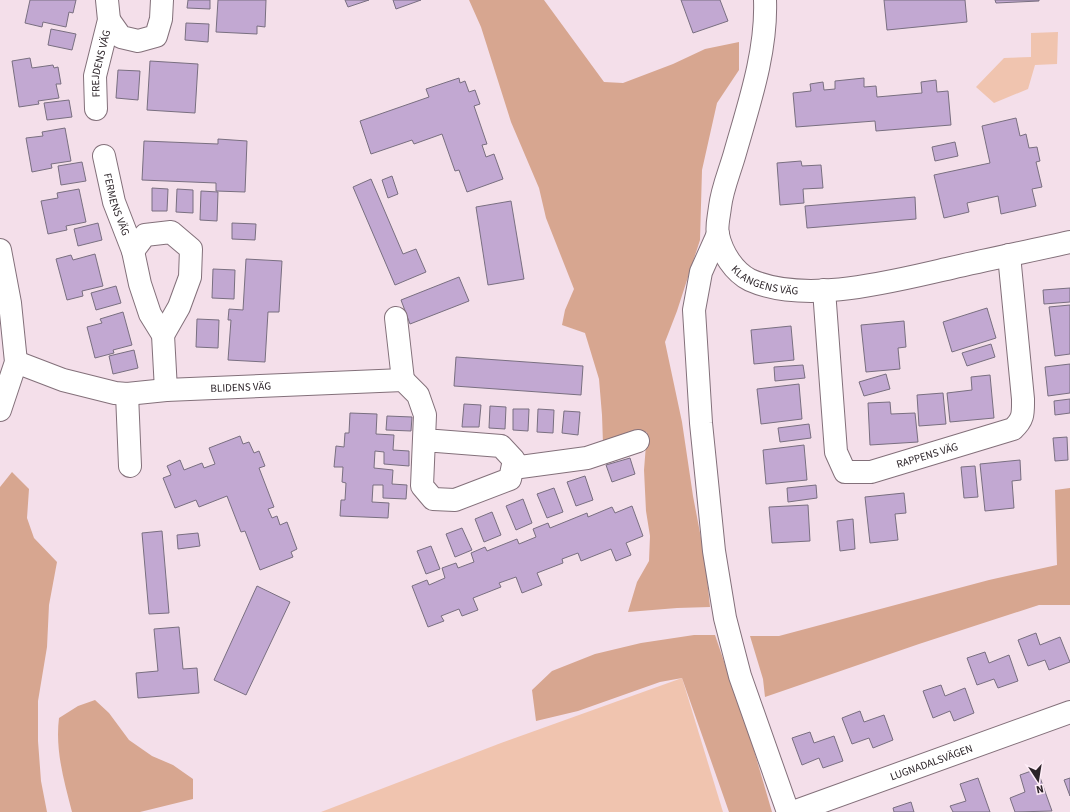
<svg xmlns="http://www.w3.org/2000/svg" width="1070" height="812" font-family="'Source Sans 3',sans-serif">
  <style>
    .green { fill: #f0c4af }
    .forest { fill: #d7a690 }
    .building { fill: #c2a8d2; stroke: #796f80 }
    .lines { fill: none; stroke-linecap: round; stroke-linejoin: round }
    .minor-casing { stroke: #83707a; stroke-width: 24 }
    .minor { stroke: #fff; stroke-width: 22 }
    .labels { text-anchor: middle; stroke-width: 3.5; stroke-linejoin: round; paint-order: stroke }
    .street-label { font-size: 11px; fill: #2b2328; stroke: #feedf7 }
  </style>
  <rect width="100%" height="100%" fill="#f4dfea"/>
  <!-- green -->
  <g class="green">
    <polygon points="1058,32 1057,64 1035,65 1028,89 994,103 976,87 1004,58 1031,57 1031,33"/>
    <polygon points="682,678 723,812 321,812 501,743"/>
  </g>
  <!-- forest -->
  <g class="forest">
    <polygon points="469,0 544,0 604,82 623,83 673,64 705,49 739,42 739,70 717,103 702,170 700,240 677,311 665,342 682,422 693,496 705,559 710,607 677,608 628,612 637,582 649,561 650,536 646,511 644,470 647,432 622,437 603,444 602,415 599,379 585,333 562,325 565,310 574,289 546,218 539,188 511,122 481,27"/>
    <polygon points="12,472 29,489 27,518 34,538 57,562 49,605 47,647 38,701 38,741 41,781 47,812 0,812 0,487"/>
    <polygon points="1070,488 1070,605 1039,605 919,644 765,697 763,679 750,636 779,636 989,580 1057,565 1055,490"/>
    <polygon points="694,635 715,635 753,747 772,812 729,812 682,678 660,682 578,711 536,721 532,690 552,671 595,654 641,643"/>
    <path d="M95,700L109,713L129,740L152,756L173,765L193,779V799L140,812H72C64,781 55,750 59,718L78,706Z"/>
  </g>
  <!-- building -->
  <g class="building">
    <polygon points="30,0 76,0 73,13 69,12 66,27 43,22 42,27 25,23"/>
    <polygon points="188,0 210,0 210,9 187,8"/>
    <polygon points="218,0 266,0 265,27 257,26 257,34 216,32"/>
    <polygon points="345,0 369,0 348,7"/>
    <polygon points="393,0 421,0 396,9"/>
    <polygon points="681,0 720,0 728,21 693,33"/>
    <polygon points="884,0 965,0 967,22 887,30"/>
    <polygon points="995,0 1039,0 1039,1 996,3"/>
    <polygon points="186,23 209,24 208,42 185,40"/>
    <polygon points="51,29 76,34 72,50 48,45"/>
    <polygon points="30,58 32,68 53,65 54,68 58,67 61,84 56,84 59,98 38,101 39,104 19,107 12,61"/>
    <polygon points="150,61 198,64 195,113 147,110"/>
    <polygon points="118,70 140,71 138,100 116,98"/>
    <polygon points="459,78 460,83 465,81 469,92 475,90 480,104 474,106 487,144 482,145 486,157 494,154 503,179 467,192 459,170 455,171 442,134 414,144 412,140 371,154 360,121 429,97 426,89"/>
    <polygon points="864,78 864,87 876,86 877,97 922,93 921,82 936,80 937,92 948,91 951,125 876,131 875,121 796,127 793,93 811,91 810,84 823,82 824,90 835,89 835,81"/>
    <polygon points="69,100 72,117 47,120 44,103"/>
    <polygon points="1016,118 1020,136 1026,134 1029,148 1037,147 1040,161 1036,162 1042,187 1032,189 1036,206 1001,214 998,196 967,203 969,212 944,218 934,175 990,163 982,126"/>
    <polygon points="65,128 71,161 51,164 52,168 32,172 26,138 43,136 42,132"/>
    <polygon points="218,139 247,141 245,192 216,191 216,183 142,180 144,141 218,144"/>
    <polygon points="955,142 958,156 935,161 932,147"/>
    <polygon points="801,161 802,166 821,165 823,188 803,189 804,203 780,205 777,163"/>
    <polygon points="82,162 86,181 61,185 58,166"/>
    <polygon points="392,176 398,194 388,198 382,180"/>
    <polygon points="371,179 403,254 416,249 426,272 395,285 353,187"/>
    <polygon points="152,188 168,189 167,211 152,211"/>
    <polygon points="79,189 86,222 66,226 67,230 48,234 41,201 58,198 57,193"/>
    <polygon points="177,189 193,190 193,213 176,212"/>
    <polygon points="201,191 218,192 217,221 200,220"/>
    <polygon points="915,197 916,219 807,228 805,206"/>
    <polygon points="511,201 524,279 488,285 476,207"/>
    <polygon points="98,223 102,240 78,246 74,229"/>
    <polygon points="232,223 256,224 255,240 232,239"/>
    <polygon points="95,254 103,286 82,291 83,296 67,300 56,259 71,255 73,260"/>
    <polygon points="246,259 282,261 279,312 268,312 265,362 228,360 231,320 228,320 229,309 243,310"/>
    <polygon points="213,269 235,270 234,299 212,298"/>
    <polygon points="459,277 469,301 410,324 401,300"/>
    <polygon points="116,286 121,303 96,310 91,293"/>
    <polygon points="1070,288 1070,302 1044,304 1043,290"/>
    <polygon points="1070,305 1070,354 1055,356 1049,307"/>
    <polygon points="987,308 996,338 952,352 943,322"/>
    <polygon points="123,312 132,345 113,350 114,353 95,358 87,327 102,323 100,319"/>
    <polygon points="197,319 219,320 218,348 196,347"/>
    <polygon points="904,321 906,347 898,348 900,369 866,372 861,325"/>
    <polygon points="791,326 794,360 754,364 751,330"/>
    <polygon points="991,344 995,357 967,366 962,353"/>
    <polygon points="134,350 138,368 113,374 109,356"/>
    <polygon points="456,357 583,366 581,395 454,386"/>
    <polygon points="1070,364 1070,393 1048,396 1045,367"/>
    <polygon points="803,365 805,378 775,381 774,367"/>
    <polygon points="886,374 890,389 864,396 859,382"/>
    <polygon points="990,375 994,418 950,422 947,393 972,390 971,377"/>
    <polygon points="799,384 802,419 761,424 757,389"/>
    <polygon points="943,393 946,424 919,426 917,395"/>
    <polygon points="1070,399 1070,413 1055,415 1054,401"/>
    <polygon points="890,402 891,414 915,413 918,442 870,445 868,403"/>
    <polygon points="464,404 481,405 479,427 462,427"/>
    <polygon points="490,406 506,407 505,429 489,428"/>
    <polygon points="513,409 529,409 528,431 513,430"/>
    <polygon points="538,409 554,410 553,433 537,432"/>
    <polygon points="564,411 580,412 578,435 562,433"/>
    <polygon points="350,413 377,414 376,434 394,435 393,450 409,451 409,466 384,464 384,452 375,451 374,468 393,470 392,484 407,485 406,499 383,498 383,485 373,485 372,502 389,503 388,518 340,516 341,500 345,500 346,483 342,482 343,467 334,467 336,446 344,447 345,433 349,433"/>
    <polygon points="387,416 412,417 411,431 386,430"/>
    <polygon points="809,424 811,438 780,442 778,428"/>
    <polygon points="240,436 243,444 249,442 254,453 259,451 265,466 259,468 274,507 268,509 272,518 277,516 280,525 287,522 297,549 291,552 293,557 260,570 245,531 241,532 227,496 199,507 196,500 175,508 163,478 171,475 167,466 180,460 184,470 202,463 204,468 215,464 209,448"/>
    <polygon points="1067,437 1068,460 1055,461 1053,438"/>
    <polygon points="804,445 807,480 766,484 763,450"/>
    <polygon points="630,458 635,474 612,482 606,465"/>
    <polygon points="1020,460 1021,480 1012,481 1014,508 985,511 980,464"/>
    <polygon points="975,466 978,497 964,498 961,467"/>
    <polygon points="585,476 593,500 576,506 567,482"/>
    <polygon points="816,485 817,498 788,502 787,488"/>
    <polygon points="554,488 563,512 547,518 537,494"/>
    <polygon points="904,493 906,513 895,514 898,540 870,543 865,497"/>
    <polygon points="523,499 532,523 516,530 506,506"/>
    <polygon points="808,505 810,541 772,543 769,507"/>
    <polygon points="632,506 643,536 626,543 631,555 616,561 611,549 581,561 578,553 562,559 563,563 537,573 542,585 522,593 516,577 499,583 501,587 473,598 478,610 462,616 459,609 441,616 444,621 428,627 412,586 427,580 429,585 445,578 442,568 456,563 458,568 474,562 471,553 485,547 487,551 517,539 519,544 536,537 533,529 548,523 550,528 587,513 588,517 612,507 615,513"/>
    <polygon points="492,512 501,535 484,542 475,519"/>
    <polygon points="853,519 855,549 840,551 837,521"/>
    <polygon points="462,528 472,550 455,557 446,534"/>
    <polygon points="162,531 169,613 149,614 142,533"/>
    <polygon points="198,533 200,546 178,549 177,535"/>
    <polygon points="431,546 440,569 426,574 417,551"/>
    <polygon points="257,586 290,602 246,695 214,680"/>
    <polygon points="179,627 183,669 197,668 199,693 138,698 136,673 158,671 154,629"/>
    <polygon points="1036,633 1040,645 1060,637 1070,662 1049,670 1045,660 1028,666 1018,640"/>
    <polygon points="985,652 989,663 1009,655 1018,681 998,688 994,679 977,685 967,658"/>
    <polygon points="941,685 945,696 965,688 974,713 954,721 950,711 933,718 923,691"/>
    <polygon points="860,711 864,722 884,715 893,740 873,748 869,738 852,744 842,718"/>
    <polygon points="810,732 814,743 834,736 843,761 823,768 819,758 802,765 792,738"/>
    <polygon points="1037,769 1052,811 1015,812 1010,798 1025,792 1020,775"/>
    <polygon points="978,778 990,812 953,812 950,806 966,801 960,784"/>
    <polygon points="1070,778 1070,796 1064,780"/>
    <polygon points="911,802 914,812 894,812 893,808"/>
  </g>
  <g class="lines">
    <!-- minor casing -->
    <g class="minor-casing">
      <g id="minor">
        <path id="s1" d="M765,0C767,51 749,104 735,153C730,171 722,189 720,207C719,216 716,227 718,235C722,253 734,272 750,280C806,305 893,281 951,268C990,259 1030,251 1070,242"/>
        <polyline points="109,20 121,37 138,41 156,36 161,19 162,0"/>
        <path id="s2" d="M96,109L95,76L109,20L107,0"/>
        <path id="s3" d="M104,156L114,202L133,251L140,284L150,314L163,335L166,390"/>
        <polyline points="718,234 701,272 694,310 701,423 714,551 725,618 740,676 788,812"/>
        <polyline points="0,250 10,303 16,362 0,410"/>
        <polyline points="133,251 145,235 171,232 191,249 190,277 179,307 163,335"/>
        <path id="s4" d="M824,290L836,452L845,472H871L1013,429C1024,419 1023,413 1023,399L1009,255"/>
        <polyline points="396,318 403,380"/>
        <path id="s5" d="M16,362L63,380L115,393L127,394L166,390L403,380L418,395L425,415L422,486L433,499L455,500L510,479L514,460L501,446L424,440"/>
        <polyline points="127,394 130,466"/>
        <polyline points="513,468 587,458 638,441"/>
        <path id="s6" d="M793,812L1070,712"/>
      </g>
    </g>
    <!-- minor -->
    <use href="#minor" class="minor"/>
  </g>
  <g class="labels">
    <!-- street labels -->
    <g class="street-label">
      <text dy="4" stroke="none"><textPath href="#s2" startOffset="46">FREJDENS VÄG</textPath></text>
      <text dy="4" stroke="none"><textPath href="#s3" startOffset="50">FERMENS VÄG</textPath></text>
      <text dy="4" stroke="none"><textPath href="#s1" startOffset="312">KLANGENS VÄG</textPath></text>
      <text dy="4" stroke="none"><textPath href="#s5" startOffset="230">BLIDENS VÄG</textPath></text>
      <text dy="4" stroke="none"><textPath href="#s4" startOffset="269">RAPPENS VÄG</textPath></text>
      <text dy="4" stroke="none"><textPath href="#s6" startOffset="147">LUGNADALSVÄGEN</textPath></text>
    </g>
  </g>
  <!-- north arrow -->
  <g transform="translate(1038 780) rotate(168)" stroke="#feedf7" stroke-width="3" paint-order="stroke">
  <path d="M0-3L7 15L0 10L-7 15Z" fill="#2b2328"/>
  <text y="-6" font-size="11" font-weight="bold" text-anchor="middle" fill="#2b2328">N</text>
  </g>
</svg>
